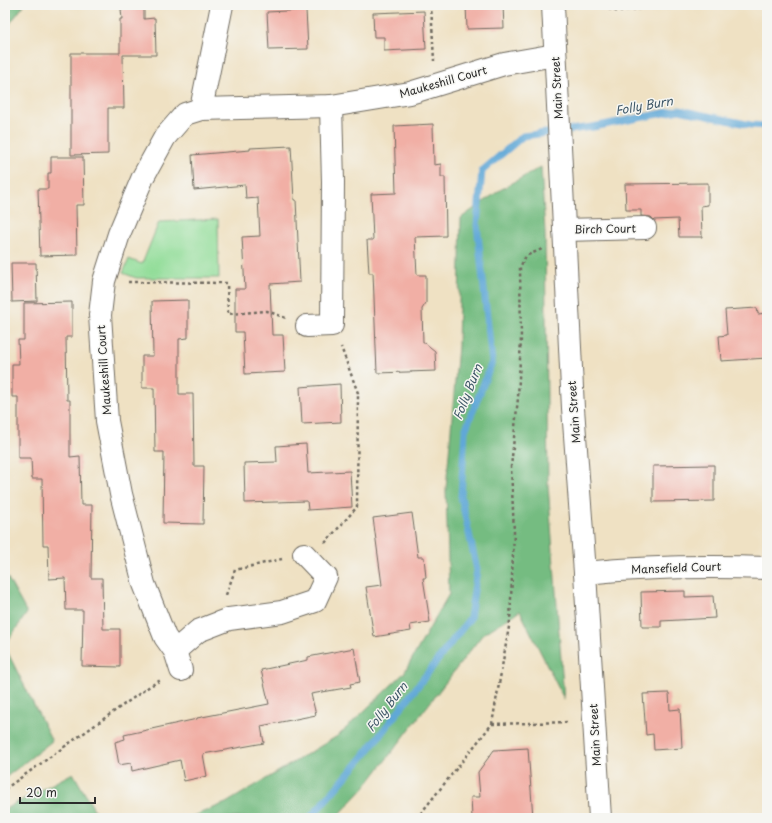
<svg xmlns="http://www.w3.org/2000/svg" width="772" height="823" font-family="'Playpen Sans',sans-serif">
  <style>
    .green { fill: #92dd99; stroke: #5e8462 }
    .forest { fill: #75bc81; stroke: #507456 }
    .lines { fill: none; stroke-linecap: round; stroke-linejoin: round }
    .stream { stroke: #60a8d7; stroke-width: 7 }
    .building { fill: #f1afa5 }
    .minor-casing { stroke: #706b60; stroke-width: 24 }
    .path { stroke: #706b60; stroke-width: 2.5; stroke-dasharray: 3 3; stroke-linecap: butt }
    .minor { stroke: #fff; stroke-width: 22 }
    .labels { text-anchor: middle; stroke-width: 3; stroke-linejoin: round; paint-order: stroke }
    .street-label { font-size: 11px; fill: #2b2b2b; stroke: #f6f6f2 }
    .water-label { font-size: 12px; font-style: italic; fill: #3e5767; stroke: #f6f6f2 }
  </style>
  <rect width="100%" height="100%" fill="#f6f6f2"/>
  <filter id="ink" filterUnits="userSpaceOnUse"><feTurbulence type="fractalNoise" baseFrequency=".025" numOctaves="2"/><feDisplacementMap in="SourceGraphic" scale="8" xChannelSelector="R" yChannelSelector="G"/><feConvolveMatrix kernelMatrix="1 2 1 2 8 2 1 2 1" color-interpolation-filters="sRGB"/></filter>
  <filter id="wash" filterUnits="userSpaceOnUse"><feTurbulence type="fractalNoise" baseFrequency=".012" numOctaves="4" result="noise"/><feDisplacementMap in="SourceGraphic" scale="16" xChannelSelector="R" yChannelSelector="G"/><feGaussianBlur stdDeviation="0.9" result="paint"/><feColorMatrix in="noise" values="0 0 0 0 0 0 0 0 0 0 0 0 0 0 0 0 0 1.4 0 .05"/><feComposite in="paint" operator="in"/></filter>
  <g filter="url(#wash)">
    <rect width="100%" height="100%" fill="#efe1c3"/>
    <!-- green -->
    <polygon class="green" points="218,219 219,278 136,278 123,273 129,259 142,264 159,222"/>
    <!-- forest -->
    <g class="forest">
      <polygon points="5,5 24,5 5,30"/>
      <polygon points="541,167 545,232 548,485 564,699 520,611 483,634 365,787 336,818 188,818 226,803 339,735 404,673 449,594 446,489 458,346 461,218 500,190"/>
      <polygon points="5,573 27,613 5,645"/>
      <polygon points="5,647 52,741 5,778"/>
      <polygon points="73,773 99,818 5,818 5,809"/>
    </g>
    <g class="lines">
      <!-- stream -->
      <polyline class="stream" points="310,818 363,757 470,618 477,570 461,497 465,431 492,362 477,225 482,171 523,136 593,127 679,110 751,125 767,126"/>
    </g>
    <g id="blocks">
      <!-- building -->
      <g class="building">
        <polygon points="466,5 503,5 504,28 467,29"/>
        <polygon points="144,8 144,19 155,18 156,55 123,55 124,108 108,108 108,154 71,155 71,53 120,53 120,19 122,19 121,9"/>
        <polygon points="306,10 308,49 269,50 267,12"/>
        <polygon points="424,11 426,49 384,51 384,37 374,37 373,13"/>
        <polygon points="433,124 434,165 441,164 441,177 445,177 446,236 415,237 417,275 426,275 426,303 422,309 423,343 425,343 435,351 436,371 377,373 373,273 369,273 367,240 373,240 371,194 396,193 394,126"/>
        <polygon points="291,146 294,200 296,200 300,282 270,284 272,335 283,335 285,372 245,374 243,332 235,332 235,289 245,289 242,237 260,236 258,198 246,199 245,185 194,190 192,155 250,150 250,148"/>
        <polygon points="51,157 83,157 84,205 76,205 77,255 40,256 38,189 48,189 48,173 51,173"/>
        <polygon points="708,183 708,205 701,206 702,237 679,237 678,219 654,220 651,217 641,216 641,210 626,210 625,184"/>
        <polygon points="11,263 36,263 37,301 12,302"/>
        <polygon points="188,300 188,338 179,339 179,394 193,394 194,466 204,466 203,524 163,523 164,452 155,452 154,388 142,388 142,356 153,356 152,301"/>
        <polygon points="72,302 72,337 66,337 67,400 70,400 70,457 80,456 81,505 92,505 91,578 102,578 103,629 120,629 120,667 82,666 83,610 66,610 65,578 49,579 48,545 43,545 42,479 32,479 31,458 18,458 18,397 12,397 12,364 19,364 18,340 24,340 24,303"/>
        <polygon points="757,308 758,314 767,313 767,358 721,361 719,336 727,335 725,310"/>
        <polygon points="340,384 341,422 302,424 300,387"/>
        <polygon points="306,444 308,473 350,471 352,507 308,510 307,501 245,503 244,463 277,462 276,446"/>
        <polygon points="714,465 714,501 653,502 653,466"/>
        <polygon points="412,513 418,557 424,557 426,578 423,578 430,622 410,625 411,631 374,637 366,587 382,585 373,518"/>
        <polygon points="685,591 685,597 713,596 715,618 661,621 661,627 642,627 641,592"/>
        <polygon points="354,648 360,682 350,684 351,687 311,694 316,715 261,726 264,743 203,754 207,776 184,781 180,760 132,771 131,763 119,765 115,742 125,739 124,735 197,719 197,718 269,704 261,670 308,660 308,657"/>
        <polygon points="669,693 670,710 680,709 682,748 654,750 653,734 646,735 643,694"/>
        <polygon points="528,748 533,818 472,818 471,797 480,797 478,772 494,750"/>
      </g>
    </g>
  </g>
  <g filter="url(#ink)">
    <use href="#blocks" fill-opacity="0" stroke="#706b60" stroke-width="1"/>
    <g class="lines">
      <!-- minor casing -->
      <g class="minor-casing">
        <g id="minor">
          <polyline points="222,5 201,109 331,106 410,93 504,64 555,55"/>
          <polyline points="553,5 573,408 585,573 600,818"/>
          <polyline points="201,109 185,114 165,137 143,177 119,234 104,281 100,315 107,421 121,494 144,584 165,637 175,651 198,631 229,619 282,612 315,601 326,577 304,554"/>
          <polyline points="564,230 645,228"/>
          <polyline points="307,326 332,325 333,182 331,106"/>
          <path d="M585,573C645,567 706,566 767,568"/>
          <polyline points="175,651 181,670"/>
        </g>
      </g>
      <!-- path -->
      <g class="path">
        <polyline points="431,5 434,61"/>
        <polyline points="604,5 606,8 616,11 684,5"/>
        <polyline points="128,282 227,283 228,314 267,311 286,318"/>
        <polyline points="325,543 357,507 358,393 341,347"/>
        <polyline points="226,595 235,570 282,559"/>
        <polyline points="492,724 570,722"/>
        <polyline points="5,789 150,686 161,680"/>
        <polyline points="417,818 492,724 510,621 514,532 511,467 518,398 521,339 520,267 526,256 542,249"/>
      </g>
      <!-- minor -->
      <use href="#minor" class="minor"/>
    </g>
  </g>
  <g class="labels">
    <!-- street labels -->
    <g class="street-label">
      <text transform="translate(443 82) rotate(-16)" y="4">Maukeshill Court</text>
      <text transform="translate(557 88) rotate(-93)" y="4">Main Street</text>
      <text transform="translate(605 229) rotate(-1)" y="4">Birch Court</text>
      <text transform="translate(104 370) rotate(-94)" y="4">Maukeshill Court</text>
      <text transform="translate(574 412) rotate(-94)" y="4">Main Street</text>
      <text transform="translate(676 568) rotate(-2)" y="4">Mansefield Court</text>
      <text transform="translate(595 735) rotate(-93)" y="4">Main Street</text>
    </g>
    <!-- water labels -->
    <g class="water-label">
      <text transform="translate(644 106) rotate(-10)" y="4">Folly Burn</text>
      <text transform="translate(468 392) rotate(-68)" y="4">Folly Burn</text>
      <text transform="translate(387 707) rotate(-52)" y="4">Folly Burn</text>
    </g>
  </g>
  <!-- margin -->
  <rect width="772" height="823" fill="none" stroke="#f6f6f2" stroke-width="20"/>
  <!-- scale -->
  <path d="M20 797v6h75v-6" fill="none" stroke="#2b2b2b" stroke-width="2"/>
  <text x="26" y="797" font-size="12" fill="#2b2b2b" stroke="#f6f6f2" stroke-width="3" paint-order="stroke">20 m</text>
</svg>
